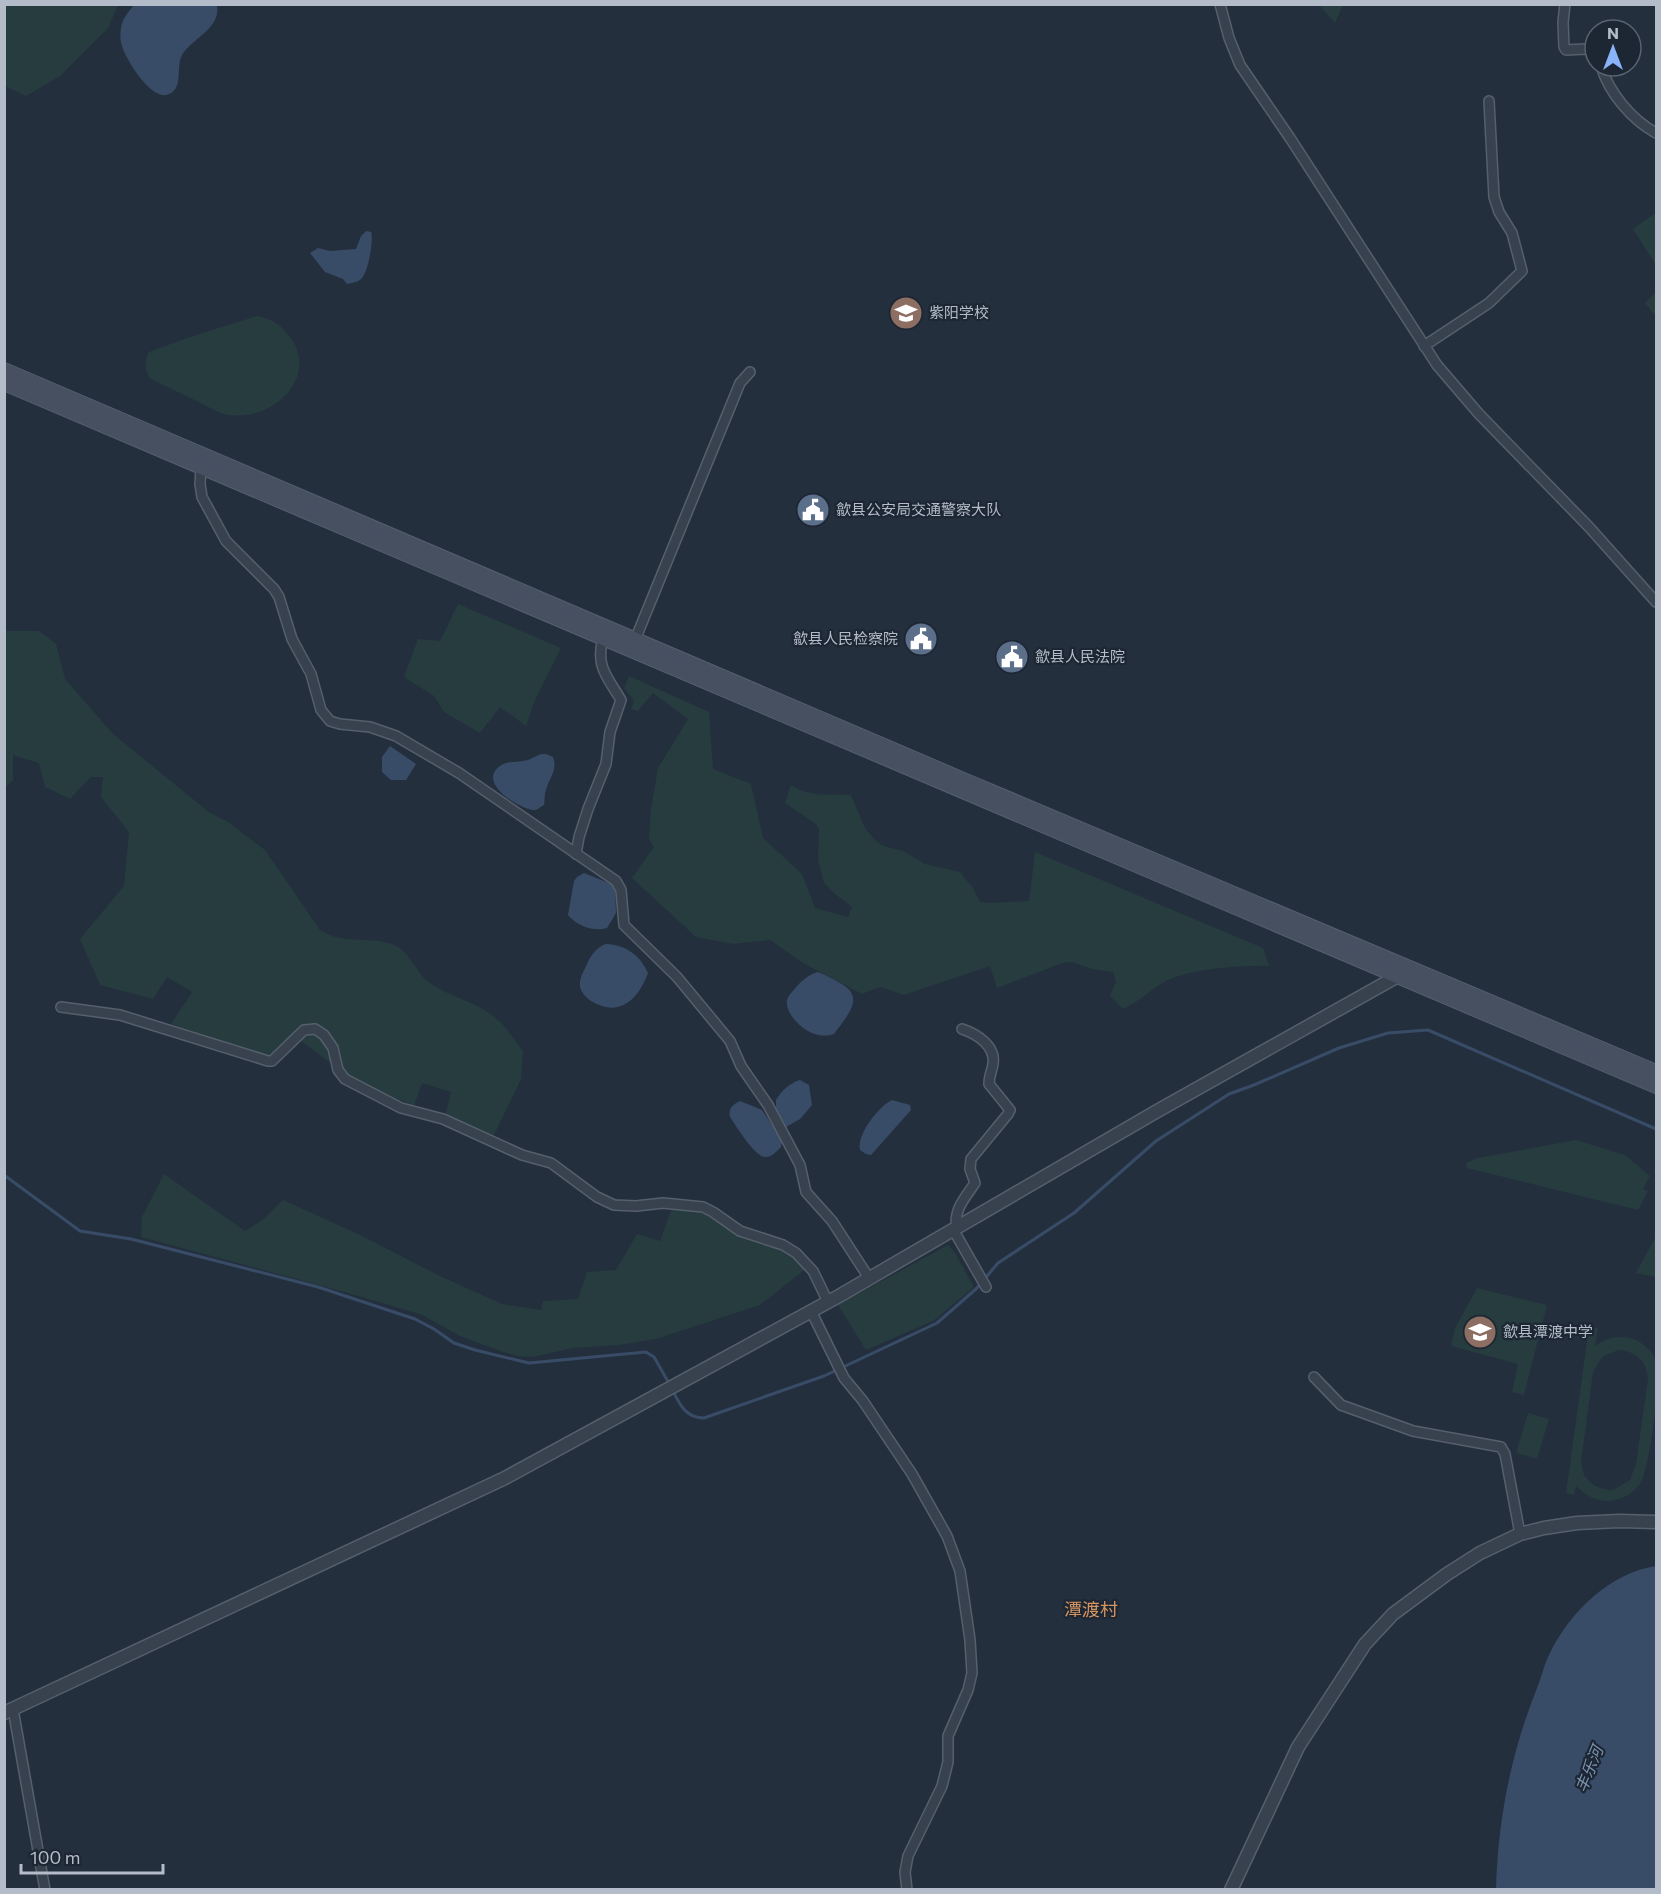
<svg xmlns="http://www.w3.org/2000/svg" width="1661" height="1894" font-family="Commissioner,'Noto Sans SC',sans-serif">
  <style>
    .green { fill: #263c3f; fill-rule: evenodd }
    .water { fill: #394c67 }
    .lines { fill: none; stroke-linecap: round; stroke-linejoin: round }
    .stream { stroke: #394c67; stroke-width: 3 }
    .minor-casing { stroke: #565f6c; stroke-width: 12 }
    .tertiary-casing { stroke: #565f6c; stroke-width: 15 }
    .secondary-casing { stroke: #565f6c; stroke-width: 16 }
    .minor { stroke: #38414e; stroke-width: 9 }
    .tertiary { stroke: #38414e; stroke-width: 12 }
    .secondary { stroke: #465061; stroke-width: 14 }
    .labels { text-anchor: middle; stroke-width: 4.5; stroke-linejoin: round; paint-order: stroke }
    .poi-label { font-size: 15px; fill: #b4bcc9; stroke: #1d2633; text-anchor: start }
    .water-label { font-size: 16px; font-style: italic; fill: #7c92b1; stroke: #1d2633 }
    .quarter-label { font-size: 18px; fill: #d59563; stroke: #1d2633 }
  </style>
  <rect width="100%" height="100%" fill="#242f3e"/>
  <!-- green -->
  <g class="green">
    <polygon points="5,4 118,4 118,5 108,28 60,76 26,96 5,86"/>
    <polygon points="1319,5 1343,5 1335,23"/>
    <polygon points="1654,214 1656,217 1656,265 1633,229"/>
    <polygon points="1656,292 1656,317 1645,303"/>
    <path d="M257,316C268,318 277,322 285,331C324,371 277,421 230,415C220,414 210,408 201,403C184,395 168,387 151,379C144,370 144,361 149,352L187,338Z"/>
    <polygon points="458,604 561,648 535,700 526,726 500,707 480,733 444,712 434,696 404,677 418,639 440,641"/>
    <path d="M5,631H39L56,644L65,679L113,734L210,813L228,822L265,850L320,930C343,945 368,936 392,944C407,949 415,969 426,980C439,991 456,996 471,1003C499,1016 507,1028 523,1052L521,1079L493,1137L445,1116L451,1092L422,1083L414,1106L352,1079L293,1035L268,1058L171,1024L192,992L167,977L153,999L100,985L80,939L124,886L129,832L101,797L103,777H91L70,799L45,787L39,763L13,755V780L5,788Z"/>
    <path d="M629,676L709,712L713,769L751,784L763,838L802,874L815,908L848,917L852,907L835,894L824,883L818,860L819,829L816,824L785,803L791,785C814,799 826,793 851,795L865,828L875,840L883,846L903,851L925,864L960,872L973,888L980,902L990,903L1029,901L1035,852L1263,948L1269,966C1243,965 1189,969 1166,981C1151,989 1139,1002 1123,1009L1110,996L1116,982L1113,972L1092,969L1072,962L1062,963L997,988L990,966L904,995L880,987L862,994L803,963L770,940L733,944L696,937L632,878L654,847L649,839L651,809L658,768L688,719L653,693L638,711L631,709L634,701L624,688Z"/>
    <polygon points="1576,1140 1625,1155 1650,1176 1643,1189 1648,1191 1638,1210 1467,1168 1466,1163 1478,1158"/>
    <polygon points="164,1174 245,1231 264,1219 283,1200 358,1234 442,1277 502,1304 541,1310 543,1301 578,1299 587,1272 616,1270 637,1234 660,1241 672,1208 695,1208 788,1250 804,1264 803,1271 760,1305 656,1339 619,1345 573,1348 533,1357 518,1356 503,1352 460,1336 420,1314 341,1291 141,1237 142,1217"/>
    <polygon points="1656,1236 1656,1277 1636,1273"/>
    <polygon points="948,1245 955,1253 974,1287 933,1321 866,1350 838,1305"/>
    <polygon points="1477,1288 1547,1305 1524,1395 1512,1392 1518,1364 1451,1346 1455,1328"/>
    <path d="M1589,1327L1598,1328L1595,1346C1611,1335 1631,1333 1646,1347C1650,1350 1655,1356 1656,1362C1661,1380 1650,1469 1640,1484C1633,1494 1621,1500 1608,1501C1596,1501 1585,1495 1576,1486L1574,1495L1566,1493ZM1618,1350C1636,1351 1647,1361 1648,1379L1636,1464L1630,1480L1615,1489L1609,1490L1597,1487L1592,1484L1584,1475L1581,1463L1593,1372L1602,1357Z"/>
    <polygon points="1528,1413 1549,1419 1537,1459 1516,1453"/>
  </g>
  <!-- water -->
  <g class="water">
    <path d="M217,5C221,29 193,37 182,55C175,67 185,91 166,95C150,98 126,60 122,46C120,41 120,34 121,28C122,19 129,11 134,5Z"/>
    <path d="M366,231L371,232C374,239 368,274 361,279C358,282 352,283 347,284L343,279L325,272L310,253L318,248L330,251L356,249L361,236Z"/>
    <polygon points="390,746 416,764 406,780 391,780 382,772 382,757"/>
    <path d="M541,754H546L553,757C558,771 549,777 546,790C544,795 545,800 544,805C542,806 538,809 536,810C525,812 475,784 500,766C508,760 519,763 528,760C533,758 536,756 541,754Z"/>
    <path d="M584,873L609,883L615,888L616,913L607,928C593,932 577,926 568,915L574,881L577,877Z"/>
    <path d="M606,944C626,945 640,955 648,973C638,1000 619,1018 591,1001C586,997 581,993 580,986C579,978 584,971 587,964C591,955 597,947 606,944Z"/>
    <path d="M818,972C826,975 833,979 840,983C867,997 846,1017 834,1034C827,1036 822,1036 815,1034C803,1031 785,1014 787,1000C789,994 795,989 798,985C804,979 810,974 818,972Z"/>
    <path d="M800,1080L809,1085L812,1105L800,1119L786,1127L776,1112V1100C781,1091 790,1083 800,1080Z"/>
    <path d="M892,1100L910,1105L911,1110L871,1155L866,1154L860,1150C856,1135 879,1106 892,1100Z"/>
    <path d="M740,1101L762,1110L782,1140L781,1147C777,1151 771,1158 765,1157C755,1157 736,1126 730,1117C728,1109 733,1104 740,1101Z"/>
    <path d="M1656,1566V1889H1496C1498,1819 1511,1753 1537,1688C1542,1676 1544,1664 1550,1653C1570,1612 1610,1573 1656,1566Z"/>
  </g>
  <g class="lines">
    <!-- stream -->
    <g class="stream">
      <polyline points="4,1175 80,1231 131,1239 318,1287 415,1319 434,1329 454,1343 475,1350 529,1363 646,1352 654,1357 670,1385"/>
      <path d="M673,1391C680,1405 686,1418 704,1418L824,1376L937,1323L976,1289L998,1263L1074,1213L1156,1141L1229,1094L1254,1085L1339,1048L1388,1033L1428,1030L1656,1129"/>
    </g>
    <!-- minor casing -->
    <g class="minor-casing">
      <g id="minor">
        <polyline points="1220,4 1229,38 1240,65 1290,138 1437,365 1479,414 1589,527 1656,602"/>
        <polyline points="1565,4 1563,22 1564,47 1566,50 1585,49 1595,52"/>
        <path d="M1601,66C1609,93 1632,120 1656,133"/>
        <polyline points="1424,346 1489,303 1522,271 1512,233 1499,212 1494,197 1489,101"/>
        <polyline points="201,467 200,484 202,497 226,541 274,589 279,597 292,639 311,674 321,710 330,721 340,724 370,727 396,736 459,773 616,881 621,890 624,925 677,977 730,1041 741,1066 768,1105 800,1165 806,1192 832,1221 869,1278"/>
        <polyline points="635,640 740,383 750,372"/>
        <path d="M576,854L579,837L588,809L606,764L610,732L621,700C608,678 595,666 603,639"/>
        <polyline points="61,1007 120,1015 268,1061 272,1061 304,1030 315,1029 324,1035 333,1048 338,1070 345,1079 401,1108 443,1119 522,1155 551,1163 597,1197 614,1205 636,1206 663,1203 703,1207 713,1212 740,1231 783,1245 796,1253 813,1271 828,1302"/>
        <path d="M957,1228C953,1210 965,1198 975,1183L970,1169L971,1159L1008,1114L1010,1110L989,1084C989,1076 992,1071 993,1064C996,1046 977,1034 962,1029"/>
        <polyline points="954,1231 986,1287"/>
        <polyline points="811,1311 844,1378 863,1401 912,1474 947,1536 960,1571 970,1640 972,1673 968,1690 948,1736 948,1762 942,1786 908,1856 905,1872 907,1890"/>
        <polyline points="1314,1377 1341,1405 1413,1431 1501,1447 1505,1454 1520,1534"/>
        <polyline points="13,1709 45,1890"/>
      </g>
    </g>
    <!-- tertiary casing -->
    <g class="tertiary-casing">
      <g id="tertiary">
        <polyline points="4,1713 505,1478 839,1296 1159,1110 1398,976"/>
        <polyline points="1231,1890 1298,1747 1365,1644 1393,1614 1447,1574 1480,1553 1520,1534 1544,1528 1577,1523 1619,1521 1656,1522"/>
      </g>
    </g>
    <!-- secondary casing -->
    <g class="secondary-casing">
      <g id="secondary">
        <polyline points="4,370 961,779 1656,1072"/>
        <polyline points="4,383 1656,1086"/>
      </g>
    </g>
    <!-- minor -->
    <use href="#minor" class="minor"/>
    <!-- tertiary -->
    <use href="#tertiary" class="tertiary"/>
    <!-- secondary -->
    <use href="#secondary" class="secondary"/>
  </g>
  <!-- icons -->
  <defs>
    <g id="school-disc" transform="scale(1.725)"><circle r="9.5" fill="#8d6e63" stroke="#1d2633"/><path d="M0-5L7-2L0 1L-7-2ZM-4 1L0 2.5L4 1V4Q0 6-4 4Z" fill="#fff"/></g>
    <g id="civic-disc" transform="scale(1.725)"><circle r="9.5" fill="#5c6f8a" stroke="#1d2633"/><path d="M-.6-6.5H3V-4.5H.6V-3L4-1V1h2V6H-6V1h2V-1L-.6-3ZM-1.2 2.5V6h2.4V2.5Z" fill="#fff"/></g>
  </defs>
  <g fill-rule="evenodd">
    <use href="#school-disc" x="906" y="313"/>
    <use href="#civic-disc" x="813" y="510"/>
    <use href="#civic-disc" x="921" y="639"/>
    <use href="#civic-disc" x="1012" y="657"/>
    <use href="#school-disc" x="1480" y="1332"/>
  </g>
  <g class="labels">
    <!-- poi labels -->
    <g class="poi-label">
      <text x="929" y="318">紫阳学校</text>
      <text x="836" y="515">歙县公安局交通警察大队</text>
      <text x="898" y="644" text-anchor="end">歙县人民检察院</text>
      <text x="1035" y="662">歙县人民法院</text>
      <text x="1503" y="1337">歙县潭渡中学</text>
    </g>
    <!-- water labels -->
    <g class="water-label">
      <text transform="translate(1589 1769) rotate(-68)" y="6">丰乐河</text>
    </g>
    <!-- quarter labels -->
    <g class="quarter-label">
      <text x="1091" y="1616">潭渡村</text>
    </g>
  </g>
  <!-- border -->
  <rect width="1661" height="1894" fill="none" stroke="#b4bcc9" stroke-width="12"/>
  <!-- north arrow -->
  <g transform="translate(1613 48)"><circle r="28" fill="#1d2633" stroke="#59626f" stroke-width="1.5"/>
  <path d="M0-4.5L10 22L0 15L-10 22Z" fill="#8ab4f8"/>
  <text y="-9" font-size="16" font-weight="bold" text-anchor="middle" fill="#b4bcc9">N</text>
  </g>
  <!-- scale -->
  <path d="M21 1864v9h142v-9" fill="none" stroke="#b4bcc9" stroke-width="3"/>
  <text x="30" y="1864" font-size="18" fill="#b4bcc9" stroke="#1d2633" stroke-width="4.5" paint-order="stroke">100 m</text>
</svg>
